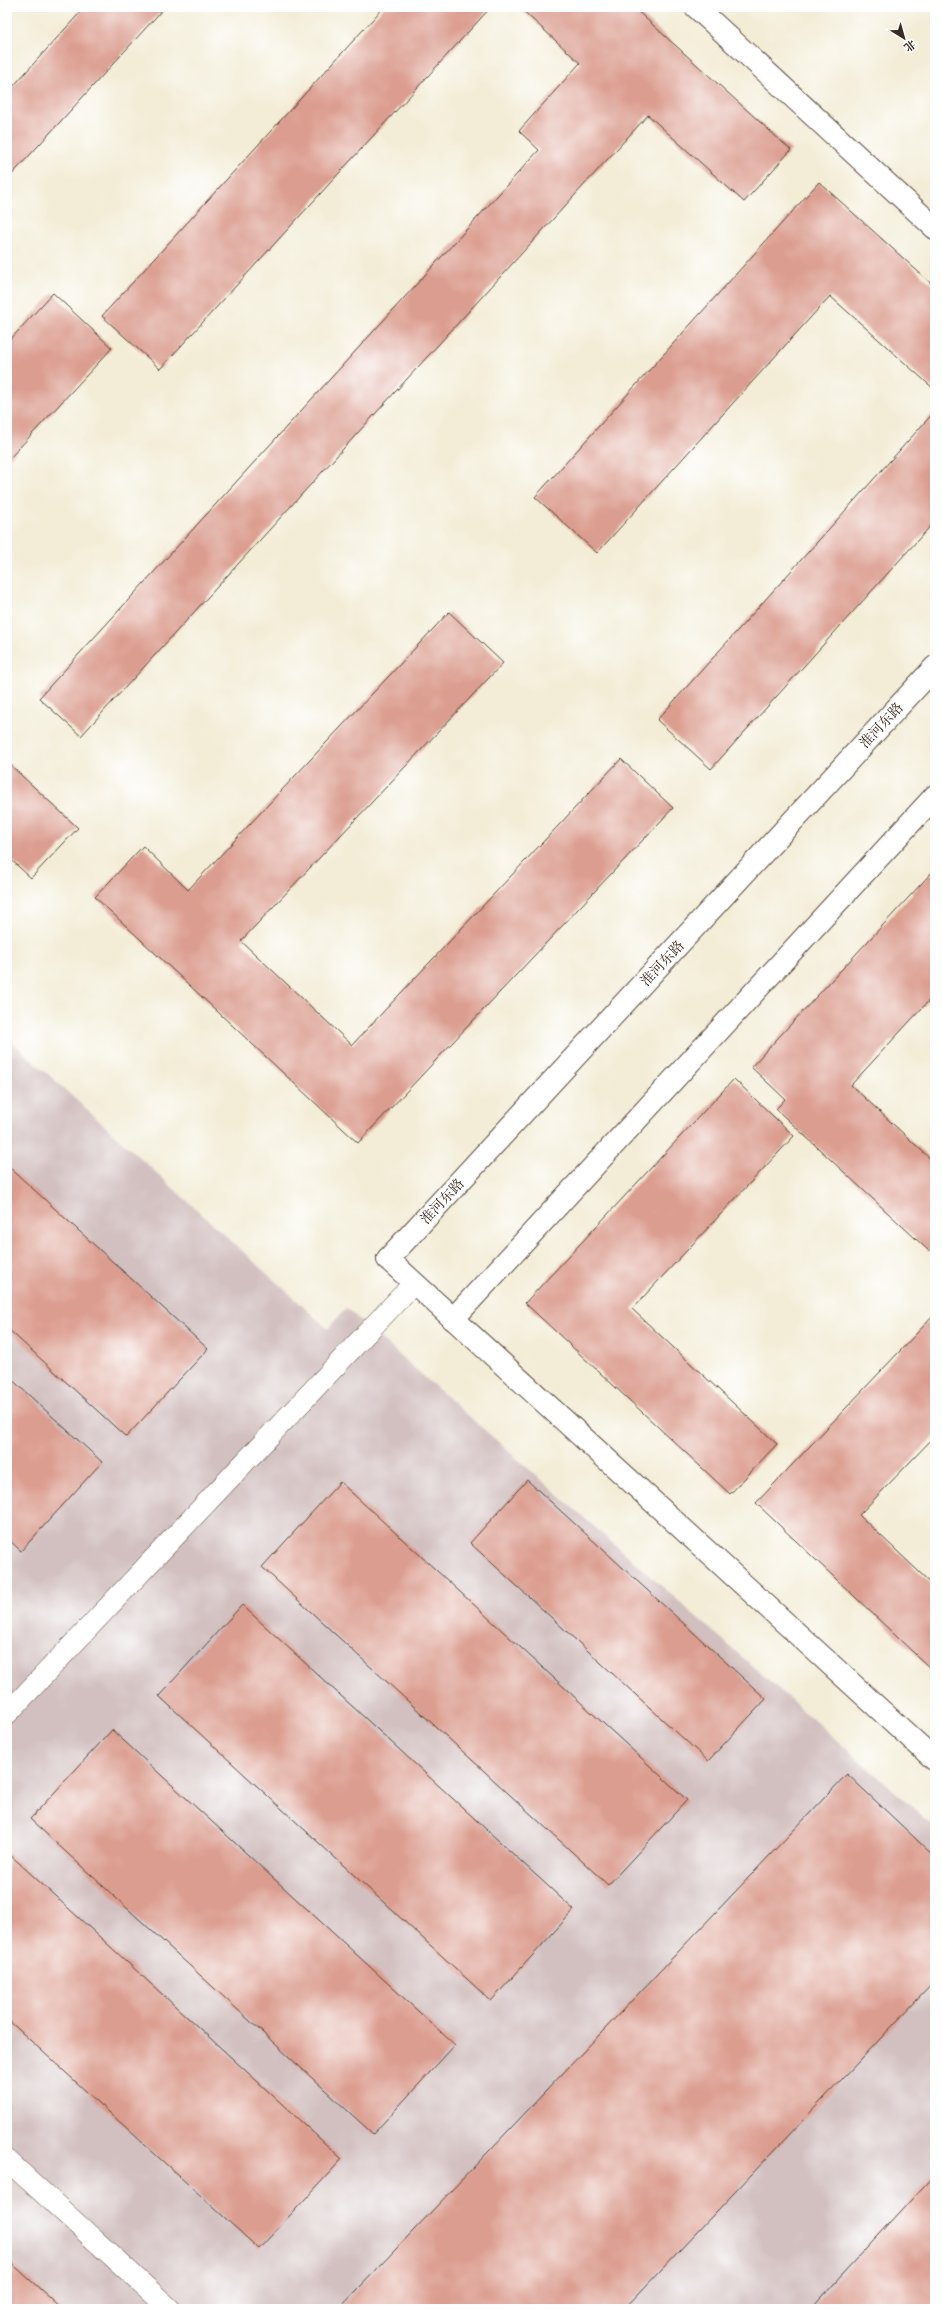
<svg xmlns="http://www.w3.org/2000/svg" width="942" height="2316" font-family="'Old Standard TT','Noto Serif SC',serif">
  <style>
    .industrial { fill: #d2bfbf }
    .building { fill: #db9d8f }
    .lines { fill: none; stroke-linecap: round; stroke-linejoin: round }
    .service-casing { stroke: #57473a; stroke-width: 22 }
    .minor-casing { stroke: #57473a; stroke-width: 24 }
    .secondary-casing { stroke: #57473a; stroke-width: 24 }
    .service { stroke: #fff; stroke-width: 21 }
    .minor { stroke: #fff; stroke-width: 22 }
    .secondary { stroke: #fff; stroke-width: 22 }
    .labels { text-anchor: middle; stroke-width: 4; stroke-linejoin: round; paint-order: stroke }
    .street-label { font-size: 14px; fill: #3b2a1e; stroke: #fff }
  </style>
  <rect width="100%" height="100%" fill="#fff"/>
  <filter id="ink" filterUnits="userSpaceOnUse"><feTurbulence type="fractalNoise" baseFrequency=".025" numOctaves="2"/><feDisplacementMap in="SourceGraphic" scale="8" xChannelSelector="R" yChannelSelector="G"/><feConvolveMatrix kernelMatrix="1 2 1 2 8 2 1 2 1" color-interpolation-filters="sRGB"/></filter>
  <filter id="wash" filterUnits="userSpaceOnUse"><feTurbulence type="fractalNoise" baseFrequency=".012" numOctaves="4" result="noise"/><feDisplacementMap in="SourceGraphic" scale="16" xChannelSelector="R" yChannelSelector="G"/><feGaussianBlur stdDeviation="0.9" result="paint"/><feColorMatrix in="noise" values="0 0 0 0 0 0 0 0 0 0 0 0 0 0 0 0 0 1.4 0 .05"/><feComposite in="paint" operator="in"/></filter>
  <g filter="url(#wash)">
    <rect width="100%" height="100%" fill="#f3ecd6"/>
    <!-- industrial -->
    <polygon class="industrial" points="7,1037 328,1329 346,1308 935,1827 935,2309 7,2309"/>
    <g id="blocks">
      <!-- building -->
      <g class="building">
        <polygon points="85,7 165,7 7,180 7,93"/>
        <polygon points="384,7 491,7 160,369 102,316"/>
        <polygon points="519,7 633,7 791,150 744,202 648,115 81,736 39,698 539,150 519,131 580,63"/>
        <polygon points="819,182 935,287 935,390 830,296 597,553 535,497"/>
        <polygon points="53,293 112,348 7,461 7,343"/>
        <polygon points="935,411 935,521 711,769 657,720"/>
        <polygon points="449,612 503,663 241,941 352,1045 621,759 673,808 358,1143 95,897 143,846 188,890"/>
        <polygon points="7,762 78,828 31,878 7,856"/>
        <polygon points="935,869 935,994 851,1085 935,1163 935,1244 929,1251 776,1109 785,1099 751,1067"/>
        <polygon points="734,1079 794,1136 632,1309 777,1444 730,1494 525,1303"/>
        <polygon points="7,1165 208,1349 126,1437 7,1328"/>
        <polygon points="935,1314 935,1436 859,1515 935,1587 935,1673 756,1503"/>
        <polygon points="7,1375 102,1462 21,1551 7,1538"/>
        <polygon points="527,1480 766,1699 708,1761 470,1543"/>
        <polygon points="340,1482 687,1800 608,1885 262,1567"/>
        <polygon points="242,1605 574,1910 491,2001 159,1696"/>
        <polygon points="112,1730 455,2045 373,2134 30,1819"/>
        <polygon points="847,1774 935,1857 935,1981 624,2309 339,2309"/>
        <polygon points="7,1852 342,2159 259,2249 7,2019"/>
        <polygon points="935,2174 935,2309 811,2309"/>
        <polygon points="7,2259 62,2309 7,2309"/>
      </g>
    </g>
  </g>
  <g filter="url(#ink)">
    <use href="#blocks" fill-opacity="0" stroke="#57473a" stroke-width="1"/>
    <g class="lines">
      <!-- service casing -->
      <g class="service-casing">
        <g id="service">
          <polyline points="7,1714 414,1283"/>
          <polyline points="7,2160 170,2309"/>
        </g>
      </g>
      <!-- minor casing -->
      <g class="minor-casing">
        <g id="minor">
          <polyline points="696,7 935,228"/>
          <polyline points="388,1259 935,1760"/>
        </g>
      </g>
      <!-- secondary casing -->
      <g class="secondary-casing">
        <g id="secondary">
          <polyline points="388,1259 935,667"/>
          <polyline points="453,1319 935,796"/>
        </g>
      </g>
      <!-- service -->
      <use href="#service" class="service"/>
      <!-- minor -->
      <use href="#minor" class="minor"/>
      <!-- secondary -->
      <use href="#secondary" class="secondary"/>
    </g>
  </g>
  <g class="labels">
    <!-- street labels -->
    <g class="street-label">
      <text transform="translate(881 725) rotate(-47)" y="5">淮河东路</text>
      <text transform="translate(662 963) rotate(-47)" y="5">淮河东路</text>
      <text transform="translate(442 1201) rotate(-47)" y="5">淮河东路</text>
    </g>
  </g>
  <!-- margin -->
  <rect width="942" height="2316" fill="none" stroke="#fff" stroke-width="24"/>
  <!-- north arrow -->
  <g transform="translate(904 38) rotate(143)" stroke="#ffffff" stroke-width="3" paint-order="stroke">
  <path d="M0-3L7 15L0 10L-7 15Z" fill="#3b2a1e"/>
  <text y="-6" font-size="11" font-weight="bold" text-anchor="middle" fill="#3b2a1e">北</text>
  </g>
</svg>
